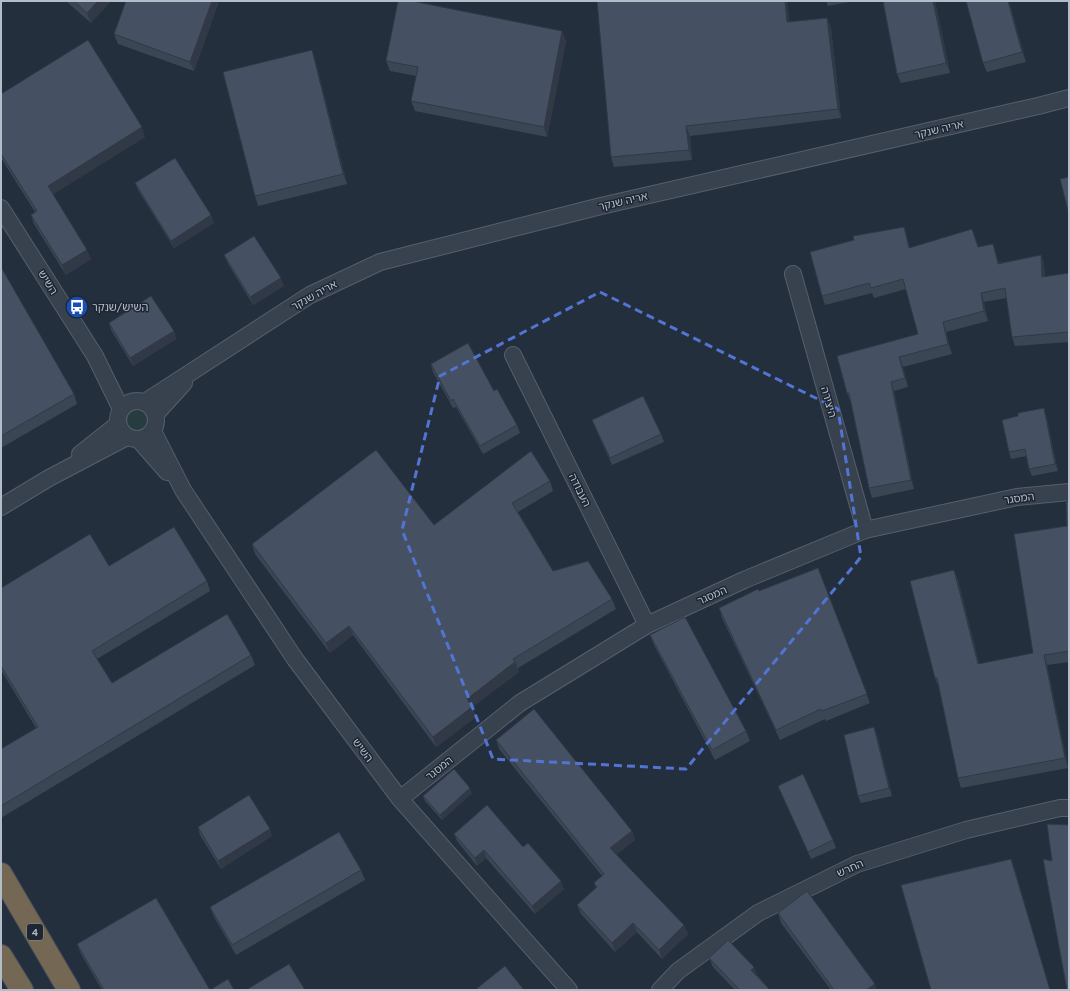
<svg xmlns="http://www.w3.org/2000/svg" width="1070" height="991" font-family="Overpass,'Noto Sans Hebrew',sans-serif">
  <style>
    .green { fill: #263c3f }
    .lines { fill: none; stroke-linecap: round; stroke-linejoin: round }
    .minor-casing { stroke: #565f6c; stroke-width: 18 }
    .highway-casing { stroke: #434c59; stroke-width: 24 }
    .minor { stroke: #38414e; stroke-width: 16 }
    .highway { stroke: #746855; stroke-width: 22 }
    .wall { fill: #3b4654 }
    .shaded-wall { fill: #303945 }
    .building { fill: #455162; stroke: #303945 }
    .marked { fill: none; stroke: #5274d3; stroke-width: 3; stroke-dasharray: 8 5; stroke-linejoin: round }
    .labels { text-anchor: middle; stroke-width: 3; stroke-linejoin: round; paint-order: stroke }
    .shield { fill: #1d2633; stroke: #878f9c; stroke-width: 1 }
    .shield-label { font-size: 10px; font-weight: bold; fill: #b4bcc9 }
    .street-label { font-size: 11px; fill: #b4bcc9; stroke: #1d2633 }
    .poi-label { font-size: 11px; fill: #b4bcc9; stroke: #1d2633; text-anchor: start }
  </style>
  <rect width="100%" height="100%" fill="#242f3e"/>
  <!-- green -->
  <circle class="green" cx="137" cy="420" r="14"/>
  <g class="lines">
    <!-- minor casing -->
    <g class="minor-casing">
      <g id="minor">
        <polyline points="1,208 95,356 121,409"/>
        <polyline points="793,274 865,530"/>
        <polyline points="513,355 647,625"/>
        <circle cx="137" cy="420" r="19"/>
        <polyline points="145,402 310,295 380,262 601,206 1038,106 1069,98"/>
        <polyline points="156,414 184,383"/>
        <polyline points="153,431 183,490 295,659 400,799 569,990"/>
        <polyline points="139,440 167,472"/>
        <polyline points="80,454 118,424"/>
        <polyline points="1,507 49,478 127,437"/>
        <polyline points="400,799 520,703 647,625 744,580 865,530 1017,497 1069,492"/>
        <polyline points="660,990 678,971 758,913 857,864 966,830 1060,808 1069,808"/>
      </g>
    </g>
    <!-- highway casing -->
    <g class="highway-casing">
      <g id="highway">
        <polyline points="1,874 69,990"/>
        <polyline points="1,956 22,990"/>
      </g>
    </g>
    <!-- minor -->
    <use href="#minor" class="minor"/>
    <!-- highway -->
    <use href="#highway" class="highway"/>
  </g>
  <!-- wall -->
  <g class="wall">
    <polygon points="66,1 111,1 91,23"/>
    <polygon points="219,1 194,71 118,44 114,34"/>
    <polygon points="826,1 854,1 828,6"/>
    <polygon points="935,1 950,73 901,83 897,74"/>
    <polygon points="1009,1 1026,62 987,72 983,63"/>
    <polygon points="827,18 831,28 841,118 690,136 692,160 614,167 611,157 790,22"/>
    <polygon points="562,31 566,41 547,137 415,111 411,101 416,76 390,71 386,61"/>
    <polygon points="312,50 315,60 347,184 258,206 255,196"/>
    <polygon points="1,94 145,137 53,194 87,250 91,259 66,275 34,224 31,215 35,212 1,158"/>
    <polygon points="135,183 214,223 174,248 138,190"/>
    <polygon points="904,227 910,248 978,247 993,244 999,263 1041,255 1044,264 1045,277 1069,273 1069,342 1015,346 1012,337 1007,298 984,302 988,321 946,332 952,354 903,367 908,387 894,391 914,489 872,498 869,488 851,403 847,393 918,334 906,289 874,298 872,293 825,305 822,296"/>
    <polygon points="224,255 284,286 253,305 227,262"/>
    <polygon points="1,267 74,394 77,404 1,448"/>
    <polygon points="109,323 174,331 176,339 133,366 111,330"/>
    <polygon points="431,364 494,391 517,425 520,433 483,454 456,407 453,408 433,372"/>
    <polygon points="1046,415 1058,471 1032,476 1029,469 1027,456 1011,459 1009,452"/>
    <polygon points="592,420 661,434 664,442 612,465 595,427"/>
    <polygon points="550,481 553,491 518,512 553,571 612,599 616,609 518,668 519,672 472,707 476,717 436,747 353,635 330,653 255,554 252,544 434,525"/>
    <polygon points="1069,501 1069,662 1047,665 1068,768 961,788 958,778 939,688 935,678 954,570 958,580 979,664 1033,653 1067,526"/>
    <polygon points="109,566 207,581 210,591 97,659 112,683 251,655 255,665 1,818 1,749 36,728 1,670 1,588"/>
    <polygon points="818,568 870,703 826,721 825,719 780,740 722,618 719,608 759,591"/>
    <polygon points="650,635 746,731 750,741 715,760 654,645"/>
    <polygon points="874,727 877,735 892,796 861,803 858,796"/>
    <polygon points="496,740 632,831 635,840 616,855 688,934 662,959 637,932 615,952 581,914 577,905 596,888 594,883 602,876 499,749"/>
    <polygon points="778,786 833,840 836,848 811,859 781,793"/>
    <polygon points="472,793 442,820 425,801 423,796"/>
    <polygon points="198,827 272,836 221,869 200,835"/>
    <polygon points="454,834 523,847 564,889 535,914 486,858 477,866 457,841"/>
    <polygon points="361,870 365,880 236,955 214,917 210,907"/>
    <polygon points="778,913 877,990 831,990 781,923"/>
    <polygon points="77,944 210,990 102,990 81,954"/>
    <polygon points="709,958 758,976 770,990 735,990 713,967"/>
  </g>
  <!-- shaded-wall -->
  <g class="shaded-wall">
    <polygon points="98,1 111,1 91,23 87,13"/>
    <polygon points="212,1 219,1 194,71 190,62"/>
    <polygon points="785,1 787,1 791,32 787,22"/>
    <polygon points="933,1 935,1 950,73 946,63"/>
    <polygon points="1008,1 1009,1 1026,62 1022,52"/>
    <polygon points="827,18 831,28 841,118 838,109"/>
    <polygon points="562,31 566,41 547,137 544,127"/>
    <polygon points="312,50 315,60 347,184 343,174"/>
    <polygon points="686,126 690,136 692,160 689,150"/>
    <polygon points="142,127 145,137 52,195 48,186"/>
    <polygon points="211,215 214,223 174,248 171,241"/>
    <polygon points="904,227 907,236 913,257 909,248"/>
    <polygon points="993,244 996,254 1001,273 998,264"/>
    <polygon points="87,250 91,259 66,275 62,265"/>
    <polygon points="1041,255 1044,264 1045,287 1042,277"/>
    <polygon points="281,278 284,286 253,305 250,297"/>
    <polygon points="981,293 984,302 988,321 984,311"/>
    <polygon points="943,322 946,332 952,354 948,344"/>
    <polygon points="174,331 176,339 133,366 130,358"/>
    <polygon points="899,357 903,367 908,387 905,378"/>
    <polygon points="891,382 894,391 914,489 911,480"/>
    <polygon points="1044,408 1046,415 1058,471 1055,464"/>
    <polygon points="954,570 958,580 982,674 978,664"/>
    <polygon points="349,626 353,635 330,653 326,643"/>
    <polygon points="1044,655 1047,665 1068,768 1065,758"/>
    <polygon points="515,662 519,672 470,709 467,699"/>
    <polygon points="472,707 476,717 436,747 433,737"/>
    <polygon points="874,727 877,735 892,796 889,788"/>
    <polygon points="470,788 472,793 442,820 440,815"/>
    <polygon points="270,829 272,836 221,869 218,861"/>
    <polygon points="632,831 635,840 613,857 610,848"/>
    <polygon points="484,850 486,858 477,866 475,858"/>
    <polygon points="1011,859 1015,869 1050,990"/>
    <polygon points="561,881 564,889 535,914 532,906"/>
    <polygon points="633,923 637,932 615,952 612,943"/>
    <polygon points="684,925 688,934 662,959 659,950"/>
    <polygon points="754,967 758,976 751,970"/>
    <polygon points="875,984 877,990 866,990"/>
  </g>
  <!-- building -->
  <g class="building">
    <polygon points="74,1 98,1 87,13"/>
    <polygon points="126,1 212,1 190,62 114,34"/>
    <polygon points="398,1 412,1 562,31 544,127 411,101 418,67 386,61"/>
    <polygon points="597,1 785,1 787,22 827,18 838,109 686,126 689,150 611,157"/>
    <polygon points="883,1 933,1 946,63 897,74"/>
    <polygon points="966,1 1008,1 1022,52 983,63"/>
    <polygon points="88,40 142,127 48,186 87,250 62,265 31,215 37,211 1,154 1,94"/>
    <polygon points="312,50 343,174 255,196 223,72"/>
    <polygon points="175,158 211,215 171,241 135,183"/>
    <polygon points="1069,177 1069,214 1060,179"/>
    <polygon points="904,227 909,248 972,229 978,247 993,244 998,264 1041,255 1042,277 1069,273 1069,332 1012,337 1005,288 981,293 984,311 943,322 948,344 899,357 905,378 891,382 911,480 869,488 849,393 847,393 837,356 918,334 903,279 871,288 869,283 822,296 810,252 854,240 853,236"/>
    <polygon points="254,236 281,278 250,297 224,255"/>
    <polygon points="1,267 74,394 1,436"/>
    <polygon points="151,296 174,331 130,358 109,323"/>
    <polygon points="468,343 494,391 497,389 517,425 480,446 453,399 451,401 431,364"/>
    <polygon points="643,396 661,434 610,458 592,420"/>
    <polygon points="1044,408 1055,464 1029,469 1025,449 1009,452 1002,420 1018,416 1018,413"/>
    <polygon points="376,450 434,525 531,451 550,481 512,503 553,571 588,561 612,599 513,659 515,662 467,699 472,707 433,737 349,626 326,643 252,544"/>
    <polygon points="1066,501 1069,501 1069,651 1044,655 1065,758 958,778 937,678 935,678 910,581 954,570 978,664 1033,653 1014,534 1067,526"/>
    <polygon points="174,527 207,581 92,651 112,683 227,614 251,655 1,806 1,749 38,727 1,666 1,588 90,534 109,566"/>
    <polygon points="818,568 867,694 822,711 821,709 776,730 719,608 758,589 759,591"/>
    <polygon points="685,617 746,731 712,750 650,635"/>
    <polygon points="534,709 632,831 610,848 684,925 659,950 633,923 612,943 577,905 597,887 594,883 604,874 496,740"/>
    <polygon points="874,727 889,788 858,796 844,735"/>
    <polygon points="454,769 470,788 440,815 423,796"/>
    <polygon points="803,774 833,840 808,852 778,786"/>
    <polygon points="249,795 270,829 218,861 198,827"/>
    <polygon points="487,805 523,847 528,843 561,881 532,906 484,850 475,858 454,834"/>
    <polygon points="1047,824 1069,825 1069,990 1067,990 1043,859 1052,861"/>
    <polygon points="339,832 361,870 232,945 210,907"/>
    <polygon points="1011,859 1050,990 931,990 901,885"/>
    <polygon points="807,891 875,984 866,990 834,990 778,913"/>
    <polygon points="156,898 210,990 104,990 77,944"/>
    <polygon points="728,940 754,967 751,970 770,990 740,990 709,958"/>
    <polygon points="289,964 305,990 246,990"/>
    <polygon points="505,966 524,990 475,990"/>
    <polygon points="228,979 234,990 210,990"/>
  </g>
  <!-- marked area -->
  <path class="marked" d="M600,292L838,409L861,557L686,769L493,759L402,530L440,376Z"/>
  <!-- icons -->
  <defs>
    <g id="bus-disc" transform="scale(1.15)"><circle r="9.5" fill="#1a4fb4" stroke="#1d2633"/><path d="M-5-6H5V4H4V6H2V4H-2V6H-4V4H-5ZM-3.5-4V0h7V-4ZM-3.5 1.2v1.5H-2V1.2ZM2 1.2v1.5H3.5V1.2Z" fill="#fff"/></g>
  </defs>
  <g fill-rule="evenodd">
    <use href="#bus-disc" x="77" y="307"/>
  </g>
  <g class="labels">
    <!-- shield labels -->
    <rect class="shield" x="27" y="924" width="16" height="16" rx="3"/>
    <g class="shield-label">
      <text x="35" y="936">4</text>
    </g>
    <!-- street labels -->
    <g class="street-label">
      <text transform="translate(939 129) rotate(-13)" y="4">אריה שנקר</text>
      <text transform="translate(623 201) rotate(-13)" y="4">אריה שנקר</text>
      <text transform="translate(48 282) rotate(58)" y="4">השיש</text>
      <text transform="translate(314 295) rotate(-29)" y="4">אריה שנקר</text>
      <text transform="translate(829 402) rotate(74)" y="4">היצירה</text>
      <text transform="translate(580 490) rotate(64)" y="4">העבודה</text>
      <text transform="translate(1019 498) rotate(-8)" y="4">המסגר</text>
      <text transform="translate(712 595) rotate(-24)" y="4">המסגר</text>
      <text transform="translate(363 750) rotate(53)" y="4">השיש</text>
      <text transform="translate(439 768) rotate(-39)" y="4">המסגר</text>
      <text transform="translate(850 868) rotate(-24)" y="4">החרש</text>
    </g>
    <!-- poi labels -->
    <g class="poi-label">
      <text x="92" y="311">השיש/שנקר</text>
    </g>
  </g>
  <!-- border -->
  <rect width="1070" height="991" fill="none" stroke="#b4bcc9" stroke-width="4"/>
</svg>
